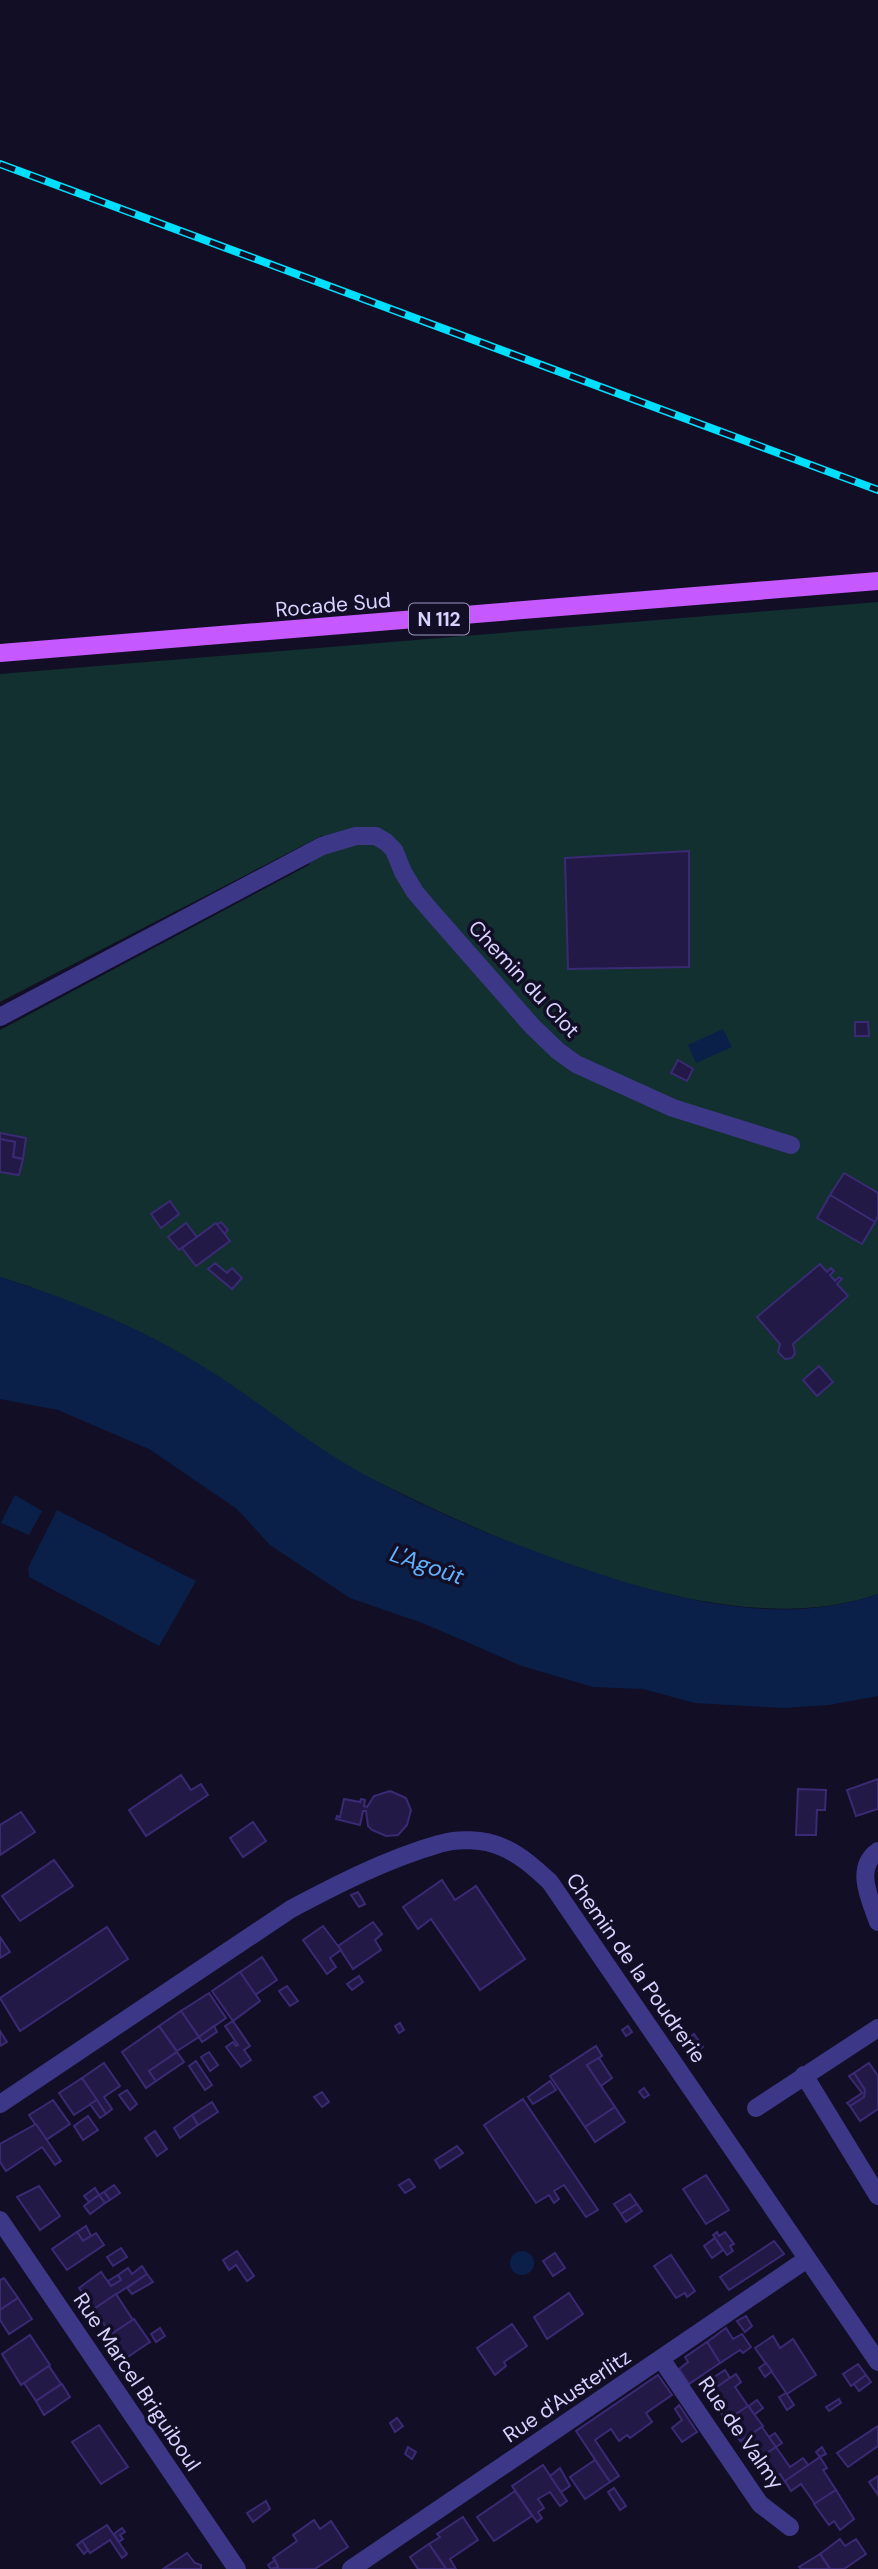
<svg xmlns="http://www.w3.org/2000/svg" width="878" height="2569" font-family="'DM Sans',sans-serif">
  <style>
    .green { fill: #11302f }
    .water { fill: #0a2048 }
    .building { fill: #231947; stroke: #3a2a74; stroke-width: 2 }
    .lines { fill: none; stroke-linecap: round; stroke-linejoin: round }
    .street { stroke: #3c3786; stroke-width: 18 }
    .primary { stroke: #c559ff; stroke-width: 18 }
    .rail-casing { stroke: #00dffd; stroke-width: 8 }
    .rail { stroke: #120e26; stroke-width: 5; stroke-dasharray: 16; stroke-linecap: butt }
    .labels { text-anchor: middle; stroke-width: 7; stroke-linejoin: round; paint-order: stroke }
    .shield { fill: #120e26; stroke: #9d97be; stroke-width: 2 }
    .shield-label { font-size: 19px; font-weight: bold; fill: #d8d2ff }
    .street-label { font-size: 21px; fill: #d8d2ff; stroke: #120e26 }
    .water-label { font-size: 23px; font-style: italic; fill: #60b2ff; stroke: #120e26 }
  </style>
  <rect width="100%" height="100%" fill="#120e26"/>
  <!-- green -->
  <path class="green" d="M878,602V1594C729,1647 502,1544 368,1477C325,1456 285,1429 243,1406C172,1366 101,1326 31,1287L0,1277V1030L309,865L323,835L0,1002V674Z"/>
  <!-- water -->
  <g class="water">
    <polygon points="723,1029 732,1047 696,1063 688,1045"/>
    <path d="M0,1277C71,1299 144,1329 207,1369C261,1402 309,1445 365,1475C425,1508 489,1535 553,1558C654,1594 773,1631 878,1594V1696L829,1705L784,1708L695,1703L643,1689L593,1687L522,1666L425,1624L350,1598L270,1545L237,1509L149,1449L58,1410L0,1399Z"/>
    <polygon points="15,1495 42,1511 29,1535 1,1523"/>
    <polygon points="57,1510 196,1581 159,1646 29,1577 28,1568"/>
    <circle cx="522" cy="2263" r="12"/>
  </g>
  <!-- building -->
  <g class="building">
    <polygon points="689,851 689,967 568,969 565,858"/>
    <polygon points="855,1022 868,1022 869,1036 855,1036"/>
    <polygon points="678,1060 693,1069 687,1081 671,1073"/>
    <polygon points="0,1133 26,1138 23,1159 13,1157 15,1142 0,1139"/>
    <polygon points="0,1139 15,1142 13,1157 23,1159 19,1175 0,1172"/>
    <polygon points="844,1173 878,1193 878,1216 875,1222 830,1195"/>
    <polygon points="830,1195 875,1222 862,1244 817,1218"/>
    <polygon points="170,1201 179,1214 161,1228 151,1214"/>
    <polygon points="221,1222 228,1230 224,1234 217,1225"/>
    <polygon points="186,1223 197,1237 179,1250 168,1237"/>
    <polygon points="216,1223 230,1241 196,1266 182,1248"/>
    <polygon points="215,1263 227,1273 232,1268 242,1278 232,1289 208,1269"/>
    <polygon points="820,1264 827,1272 831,1268 834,1271 830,1275 835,1281 839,1277 842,1279 837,1284 848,1296 793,1344 795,1353 792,1358 785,1359 778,1352 780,1344 757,1317"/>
    <polygon points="819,1366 833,1382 817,1396 803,1380"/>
    <polygon points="181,1775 191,1790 201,1784 208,1795 146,1836 129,1810"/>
    <polygon points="878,1779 878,1809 856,1816 847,1790"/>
    <polygon points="798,1789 826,1790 825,1810 817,1810 816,1835 796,1835"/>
    <polygon points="390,1791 406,1798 411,1810 407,1825 398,1835 386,1836 372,1830 368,1826 366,1811 363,1811 360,1825 336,1819 337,1816 340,1817 344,1799 360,1802 361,1799 365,1800 364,1806 367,1807 374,1796"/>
    <polygon points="21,1812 35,1832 0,1855 0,1825"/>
    <polygon points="253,1822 266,1841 243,1857 230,1838"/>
    <polygon points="54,1860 73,1886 20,1921 2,1896"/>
    <polygon points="442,1880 455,1900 476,1886 525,1959 480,1990 431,1919 418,1929 403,1907"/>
    <polygon points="358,1892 365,1904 359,1907 351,1895"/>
    <polygon points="373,1922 382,1934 375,1940 381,1950 353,1969 338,1946"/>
    <polygon points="323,1926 341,1950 330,1958 336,1967 327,1974 303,1940"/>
    <polygon points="107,1927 128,1959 20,2031 0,1998"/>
    <polygon points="0,1937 10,1952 0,1958"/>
    <polygon points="262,1957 277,1980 255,1995 240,1972"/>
    <polygon points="240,1972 260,2001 233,2021 212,1991"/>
    <polygon points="359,1976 363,1982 352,1990 347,1984"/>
    <polygon points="287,1986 298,2001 290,2006 279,1991"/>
    <polygon points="209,1993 226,2018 199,2037 181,2011"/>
    <polygon points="181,2011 199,2037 177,2051 159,2026"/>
    <polygon points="233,2021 250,2046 244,2050 251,2060 241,2067 226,2047 233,2042 236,2046 238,2045 225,2026"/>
    <polygon points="400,2023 404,2030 399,2033 395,2026"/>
    <polygon points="159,2026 177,2052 149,2071 156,2081 146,2088 122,2052"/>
    <polygon points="214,2026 217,2032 202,2042 199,2037"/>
    <polygon points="628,2026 632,2032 626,2036 622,2030"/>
    <polygon points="0,2031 7,2042 0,2046"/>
    <polygon points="694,2034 703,2047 697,2051 689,2038"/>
    <polygon points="596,2046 602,2056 587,2065 615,2107 585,2127 550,2076"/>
    <polygon points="177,2052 184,2062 156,2081 149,2071"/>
    <polygon points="209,2052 218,2065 210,2071 201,2057"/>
    <polygon points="599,2058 612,2078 601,2086 587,2065"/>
    <polygon points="196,2061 212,2085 205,2090 189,2066"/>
    <polygon points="104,2063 120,2086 104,2097 112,2109 106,2114 82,2078"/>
    <polygon points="869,2063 878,2076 878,2109 860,2121 850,2106 864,2097 865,2090 854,2073"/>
    <polygon points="854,2073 865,2090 864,2097 850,2106 847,2103 862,2093 849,2076"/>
    <polygon points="82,2078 97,2100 74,2115 59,2093"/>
    <polygon points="550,2081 556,2090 533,2104 528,2097"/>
    <polygon points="644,2088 649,2095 644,2098 639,2092"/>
    <polygon points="127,2090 137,2104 130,2110 119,2095"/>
    <polygon points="322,2092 329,2102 322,2107 314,2097"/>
    <polygon points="523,2099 598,2210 586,2217 564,2185 554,2191 559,2199 554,2203 549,2195 536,2203 484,2125"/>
    <polygon points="53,2100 70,2124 46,2140 29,2115"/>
    <polygon points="97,2100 106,2114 100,2118 90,2104"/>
    <polygon points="212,2102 218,2112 198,2125 192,2115"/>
    <polygon points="615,2107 625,2122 595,2142 585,2127"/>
    <polygon points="192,2115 198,2125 180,2138 174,2128"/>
    <polygon points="88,2116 98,2130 83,2140 74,2126"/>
    <polygon points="36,2124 61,2161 55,2165 42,2147 6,2171 0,2162 0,2144"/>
    <polygon points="155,2131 167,2149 157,2156 145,2138"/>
    <polygon points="457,2146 463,2153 440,2168 435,2160"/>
    <polygon points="706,2175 729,2210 706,2224 683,2189"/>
    <polygon points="409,2179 415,2187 405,2193 399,2185"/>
    <polygon points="114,2185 120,2193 110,2200 104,2192"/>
    <polygon points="39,2186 60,2216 40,2230 17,2197"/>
    <polygon points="95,2188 99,2195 89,2202 84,2196"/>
    <polygon points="104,2192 110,2200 105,2203 99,2195"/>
    <polygon points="630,2194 637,2204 621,2214 614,2204"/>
    <polygon points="99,2195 105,2203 90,2214 84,2206"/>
    <polygon points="637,2204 642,2211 626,2222 621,2214"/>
    <polygon points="86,2226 91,2236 83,2241 77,2232"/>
    <polygon points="77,2232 83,2241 96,2233 104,2245 67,2270 52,2249"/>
    <polygon points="717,2232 719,2236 725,2232 734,2244 730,2246 733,2251 727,2255 713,2235"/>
    <polygon points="715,2238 723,2250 712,2258 704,2246"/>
    <polygon points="774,2241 784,2254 729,2290 720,2277"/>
    <polygon points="121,2248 127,2257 113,2266 107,2257"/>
    <polygon points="237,2251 254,2276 247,2281 236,2265 229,2270 223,2260"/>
    <polygon points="555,2253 565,2268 553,2276 543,2261"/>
    <polygon points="671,2255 695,2291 687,2297 685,2293 676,2298 654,2266"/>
    <polygon points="142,2266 147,2274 94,2309 79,2288 101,2272 111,2286 121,2280 118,2275 128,2268 132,2274"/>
    <polygon points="147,2274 153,2282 132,2294 127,2288"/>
    <polygon points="118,2275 121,2280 111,2286 108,2281"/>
    <polygon points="4,2278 18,2298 0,2310 0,2280"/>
    <polygon points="569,2293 583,2314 547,2339 534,2317"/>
    <polygon points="116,2294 133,2320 111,2335 94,2309"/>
    <polygon points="18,2298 32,2319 9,2334 0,2320 0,2310"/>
    <polygon points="746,2316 752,2326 745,2332 737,2321"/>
    <polygon points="134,2319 150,2342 126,2358 110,2335"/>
    <polygon points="512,2324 527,2346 504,2362 506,2366 495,2375 477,2348"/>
    <polygon points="160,2328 165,2336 156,2342 151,2334"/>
    <polygon points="726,2328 733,2339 742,2334 751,2347 743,2353 740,2350 720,2363 707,2342"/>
    <polygon points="30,2335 50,2365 21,2385 2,2354"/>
    <polygon points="773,2336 780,2348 793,2339 816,2375 787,2394 755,2348"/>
    <polygon points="707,2342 720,2363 689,2384 679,2369 688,2362 685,2357"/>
    <polygon points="766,2363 772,2371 765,2377 759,2368"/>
    <polygon points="858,2364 866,2375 851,2386 843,2374"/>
    <polygon points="49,2366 61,2384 36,2401 24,2383"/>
    <polygon points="725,2370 730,2378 708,2393 702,2385"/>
    <polygon points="736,2374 741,2382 735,2387 748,2406 726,2421 713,2400 719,2396 714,2389"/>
    <polygon points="658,2375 672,2395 646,2413 652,2422 630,2438 627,2435 619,2441 611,2429 595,2440 619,2476 610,2482 576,2431"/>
    <polygon points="866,2375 871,2382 859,2391 854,2384"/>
    <polygon points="62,2384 70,2397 44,2415 36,2401"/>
    <polygon points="786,2393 794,2405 787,2410 779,2397"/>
    <polygon points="839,2399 841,2403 829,2411 826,2407"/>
    <polygon points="757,2400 763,2408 754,2415 749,2406"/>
    <polygon points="679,2405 697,2432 682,2442 672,2428 682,2420 675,2409"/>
    <polygon points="748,2406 763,2426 740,2441 726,2421"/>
    <polygon points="397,2418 403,2426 395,2432 390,2423"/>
    <polygon points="99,2425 128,2467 101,2484 72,2442"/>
    <polygon points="878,2426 878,2446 848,2467 837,2453"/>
    <polygon points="762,2427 776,2447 755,2462 741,2441"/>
    <polygon points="775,2433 782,2443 776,2447 769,2437"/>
    <polygon points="408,2447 416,2452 412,2459 405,2454"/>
    <polygon points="776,2447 790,2467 803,2458 809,2466 785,2482 780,2474 768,2482 754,2462"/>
    <polygon points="822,2447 826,2454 820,2457 816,2452"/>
    <polygon points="820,2457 827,2468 823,2470 836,2490 815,2504 801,2484 791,2491 785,2481"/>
    <polygon points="595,2460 610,2482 585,2499 570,2477"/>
    <polygon points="543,2465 567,2501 560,2506 550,2492 538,2499 544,2508 538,2512 542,2518 537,2522 512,2486"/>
    <polygon points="560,2468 570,2486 561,2492 550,2476"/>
    <polygon points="878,2476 878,2495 869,2482"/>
    <polygon points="614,2488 626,2506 620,2510 608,2492"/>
    <polygon points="836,2490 854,2519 840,2530 834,2521 829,2525 814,2504"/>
    <polygon points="515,2491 532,2516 494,2541 477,2517"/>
    <polygon points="266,2501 270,2509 253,2522 247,2513"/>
    <polygon points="463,2517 478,2540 450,2559 456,2569 446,2569 429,2544 440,2537 437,2534"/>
    <polygon points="314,2520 320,2529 331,2521 348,2547 315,2569 275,2569 278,2567 273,2558 297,2541 293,2535"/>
    <polygon points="107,2525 127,2554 122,2558 110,2540 90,2553 82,2541"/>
    <polygon points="122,2528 125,2532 120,2535 123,2539 119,2542 114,2534"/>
    <polygon points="840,2539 845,2546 856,2539 866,2554 844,2569 830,2569 820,2554"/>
    <polygon points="82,2541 88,2550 84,2554 77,2545"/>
    <polygon points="429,2544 446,2569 418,2569 410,2557"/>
    <polygon points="187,2553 195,2563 201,2565 201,2569 163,2569"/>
    <polygon points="820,2554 830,2569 801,2569 799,2567"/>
    <polygon points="275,2560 278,2567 271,2569 268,2565"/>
  </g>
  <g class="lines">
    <!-- street -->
    <g class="street">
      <polyline points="0,1017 322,846 356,836 376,836 386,842 394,850 403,872 415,892 432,912 532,1026 558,1051 576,1064 673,1108 791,1145"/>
      <path d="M878,1851C854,1868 870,1899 878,1922"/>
      <polyline points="804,2075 878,2196"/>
      <path d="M0,2104L291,1909C338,1884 387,1859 439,1844C458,1838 484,1839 502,1847C521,1855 536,1869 550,1882L878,2362"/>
      <polyline points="756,2108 878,2028"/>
      <polyline points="0,2220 237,2569"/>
      <polyline points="662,2360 760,2504 790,2527"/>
      <polyline points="351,2569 807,2259"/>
    </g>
    <!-- primary -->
    <polyline class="primary" points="0,653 878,581"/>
    <!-- rail casing -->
    <g class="rail-casing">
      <polyline id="rail" points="0,164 878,490"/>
    </g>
    <!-- rail -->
    <use href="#rail" class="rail"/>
  </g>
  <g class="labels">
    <!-- shield labels -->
    <rect class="shield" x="409" y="603.5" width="60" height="31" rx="5"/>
    <g class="shield-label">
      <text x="439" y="626">N 112</text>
    </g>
    <!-- street labels -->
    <g class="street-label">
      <text transform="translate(333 605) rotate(-5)" y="7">Rocade Sud</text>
      <text transform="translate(524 979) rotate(47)" y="7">Chemin du Clot</text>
      <text transform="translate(636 1968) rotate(55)" y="7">Chemin de la Poudrerie</text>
      <text transform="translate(137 2382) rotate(56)" y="7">Rue Marcel Briguiboul</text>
      <text transform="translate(567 2396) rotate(-34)" y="7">Rue d'Austerlitz</text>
      <text transform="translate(741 2433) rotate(55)" y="7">Rue de Valmy</text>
    </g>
    <!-- water labels -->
    <g class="water-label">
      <text transform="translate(427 1565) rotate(19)" y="8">L'Agoût</text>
    </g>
  </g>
</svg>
